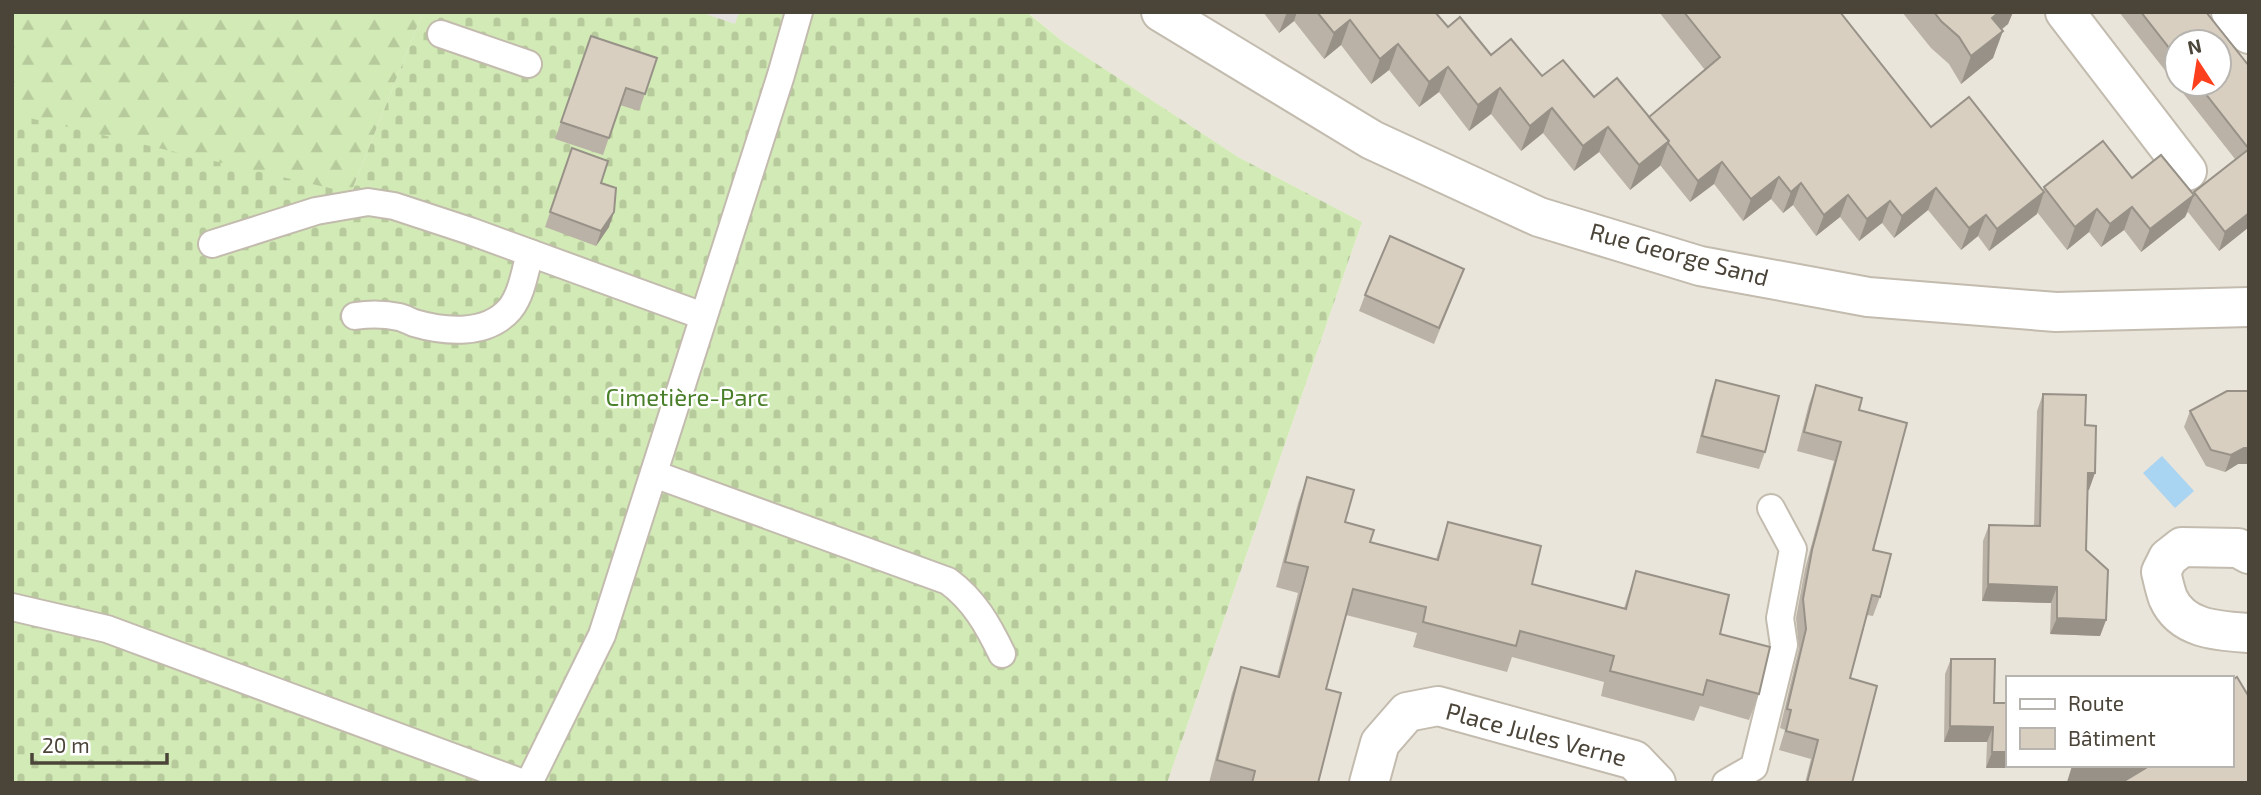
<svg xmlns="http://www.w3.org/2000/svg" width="2261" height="795" font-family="'Exo 2',sans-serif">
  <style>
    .residential { fill: #eae5da; fill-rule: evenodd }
    .forest { fill: url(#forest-firs) }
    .cemetery { fill: url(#cemetery-stones) }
    .parking { fill: #e5e3e0 }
    .water { fill: #a9d4f2 }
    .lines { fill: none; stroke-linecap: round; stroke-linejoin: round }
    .lane-casing { stroke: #c2bbae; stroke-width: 30 }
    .street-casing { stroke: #c2bbae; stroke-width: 42 }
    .lane { stroke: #fff; stroke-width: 26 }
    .street { stroke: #fff; stroke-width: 38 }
    .wall { fill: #bab2a6; fill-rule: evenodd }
    .shaded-wall { fill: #979187 }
    .building { fill: #d8cfc1; stroke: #979187; stroke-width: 2 }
    .labels { text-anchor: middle; stroke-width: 5; stroke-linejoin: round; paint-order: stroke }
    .street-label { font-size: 24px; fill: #4b4439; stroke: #fff }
    .park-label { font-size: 24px; fill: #4a7f2a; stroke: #fff }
  </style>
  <defs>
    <pattern id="forest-firs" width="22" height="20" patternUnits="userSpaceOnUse" patternTransform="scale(1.75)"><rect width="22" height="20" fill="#d2eab5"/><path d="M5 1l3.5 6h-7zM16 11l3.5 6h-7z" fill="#b6ca9c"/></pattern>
    <pattern id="cemetery-stones" width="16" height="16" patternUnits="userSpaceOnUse" patternTransform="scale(1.75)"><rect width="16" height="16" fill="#d2eab5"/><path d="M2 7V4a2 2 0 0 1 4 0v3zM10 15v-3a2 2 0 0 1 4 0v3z" fill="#b6ca9c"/></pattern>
  </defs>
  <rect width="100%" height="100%" fill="#f6f3ec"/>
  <!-- residential -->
  <path class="residential" d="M1028,12H2249V783H1167L1362,222L1238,157L1062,41ZM2177,42H2219V84H2177ZM2007,678H2231V765H2007Z"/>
  <!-- forest -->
  <polygon class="forest" points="12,12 423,12 351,193 12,182"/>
  <!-- cemetery -->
  <polygon class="cemetery" points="423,12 1027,12 1062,41 1238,157 1362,222 1167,783 12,783 12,114 351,193"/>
  <!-- parking -->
  <polygon class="parking" points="700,12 739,12 735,24"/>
  <!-- water -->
  <polygon class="water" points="2162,456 2194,491 2175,508 2143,473"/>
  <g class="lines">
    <!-- lane casing -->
    <g class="lane-casing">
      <g id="lane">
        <polyline points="441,34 528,64"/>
        <polyline points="212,244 316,211 368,202 394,206 470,231 703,316"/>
        <path d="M355,316C369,314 385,314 399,317C404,318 409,321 414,323C445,332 487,336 510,309C522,294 525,271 530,253"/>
        <path d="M654,474L948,581C974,600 988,625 1002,654"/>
        <polyline points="12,607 107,629 523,783"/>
        <polyline points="529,783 602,635 781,75 799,12"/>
        <polyline points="1726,783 1754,767 1784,645 1780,618 1793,549 1771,508"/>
      </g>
    </g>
    <!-- street casing -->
    <g class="street-casing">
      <g id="street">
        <polyline points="1161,12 1372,140 1539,217 1700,266 1868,297 2056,312 2249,307"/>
        <polyline points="2065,12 2187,171"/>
        <polyline points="2231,12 2249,34"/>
        <path d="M2249,554L2238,548L2182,547L2168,558L2161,572C2163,580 2165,590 2168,598C2182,630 2219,631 2249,633"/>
        <polyline points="1369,783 1380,743 1407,712 1438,706 1634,760 1656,783"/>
      </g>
    </g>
    <!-- lane -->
    <use href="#lane" class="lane"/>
    <!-- street -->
    <use href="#street" class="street"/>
  </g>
  <!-- wall -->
  <g class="wall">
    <path d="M1263,12H1435L1448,27L1491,55L1594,97L1649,117L1705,70L1659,12H1840L1931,127L2043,190L2044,187L2132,178L2193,194L2194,192L2235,159L2119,12H2206L2249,66V227L2219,251L2188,212L2185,217L2141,252L2124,230L2101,247L2089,232L2067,250L2037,212V214L1989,251L1978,236L1961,250L1928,210L1894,238L1882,223L1859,241L1840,217L1816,236L1793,205L1783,213L1771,199L1743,221L1714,184L1690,202L1660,165L1630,190L1599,152L1574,171L1543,133L1521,151L1491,114L1469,131L1439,92L1419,107L1389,70L1371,84L1341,45L1324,59L1294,21L1279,33ZM2177,42L2219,84H2177Z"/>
    <polygon points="1902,12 2013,12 2008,24 2001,30 1993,58 1961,84 1949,64 1931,48"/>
    <polygon points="591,36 657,58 639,111 620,105 603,155 555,139"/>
    <polygon points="572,148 601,183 609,227 596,246 545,227"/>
    <polygon points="1458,285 1434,344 1359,311 1365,295"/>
    <polygon points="1716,380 1765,452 1759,469 1696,453 1710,397"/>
    <polygon points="1816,385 1859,410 1880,597 1873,616 1867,615 1850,678 1852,783 1805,783 1811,759 1779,750 1785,730 1780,728 1799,648 1796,618 1805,569 1834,461 1797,451 1809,404"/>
    <polygon points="2249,391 2249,464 2238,464 2225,472 2206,466 2184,427 2190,411"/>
    <polygon points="2043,394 2085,425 2089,490 2087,490 2086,550 2106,620 2100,636 2050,634 2051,603 1982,601 1983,541 1989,525 2034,526 2037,411"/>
    <polygon points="1307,477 1345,522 1370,542 1436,559 1448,522 1532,584 1624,608 1636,571 1720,634 1759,694 1749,720 1700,706 1694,721 1601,696 1604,682 1512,657 1507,672 1413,647 1417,633 1346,615 1326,689 1318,783 1209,783 1232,693 1241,667 1277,676 1298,593 1276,587 1298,503"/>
    <polygon points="1951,659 1994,703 2065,768 1986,768 1987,742 1944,742 1945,674"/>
  </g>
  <!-- shaded-wall -->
  <g class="shaded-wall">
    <polygon points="1287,12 1297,12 1294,21 1279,33"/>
    <polygon points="1999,12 2013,12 2008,24 1982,45 1992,18"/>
    <polygon points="1350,20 1341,45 1324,59 1334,33"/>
    <polygon points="2003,31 1993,58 1961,84 1971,56"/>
    <polygon points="1398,44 1389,70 1371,84 1380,59"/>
    <polygon points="1448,67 1439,92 1419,107 1429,82"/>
    <polygon points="1500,88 1491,114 1469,131 1478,105"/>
    <polygon points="1552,108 1543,133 1521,151 1530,126"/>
    <polygon points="1608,127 1599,152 1574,171 1583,146"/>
    <polygon points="1669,141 1660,166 1630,190 1639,165"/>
    <polygon points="1722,162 1714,184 1690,202 1698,181"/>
    <polygon points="1779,177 1771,199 1743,221 1751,199"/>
    <polygon points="1801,183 1793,205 1783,213 1791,192"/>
    <polygon points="1936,188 1928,210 1894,238 1902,216"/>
    <polygon points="2044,192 2037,214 1989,251 1997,229"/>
    <polygon points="1848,195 1840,217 1816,236 1824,215"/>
    <polygon points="2194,195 2185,217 2141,252 2150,229"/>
    <polygon points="1890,201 1882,223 1859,241 1867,219"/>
    <polygon points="2132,207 2124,230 2101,247 2110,224"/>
    <polygon points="2097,209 2089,232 2067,250 2075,227"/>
    <polygon points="614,212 609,227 596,246 601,231"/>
    <polygon points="2249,213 2249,227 2219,251 2225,232"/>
    <polygon points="1986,215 1978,236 1961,250 1969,228"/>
    <polygon points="2244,448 2249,448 2249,464 2238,464 2225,472 2231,455"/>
    <polygon points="2088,473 2095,473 2089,490 2082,490"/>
    <polygon points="1988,584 2057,587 2051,603 1982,601"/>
    <polygon points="2057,618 2106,620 2100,636 2050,634"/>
    <polygon points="1950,726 1993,727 1987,742 1944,742"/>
    <polygon points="1992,752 2007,752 2007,765 2066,765 2065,768 1986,768"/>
    <polygon points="2072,766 2149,766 2143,782 2067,782"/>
  </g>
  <!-- building -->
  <g class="building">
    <polygon points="1317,12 1435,12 1448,27 1460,17 1491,55 1511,39 1542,76 1563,60 1594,97 1617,78 1669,141 1639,165 1608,127 1583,146 1552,108 1530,126 1500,88 1478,105 1448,67 1429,82 1398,44 1380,59 1350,20 1334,33"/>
    <polygon points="1684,12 1840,12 1931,127 1969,97 2044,192 1997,229 1986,215 1969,228 1936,188 1902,216 1890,201 1867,219 1848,195 1824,215 1801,183 1791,192 1779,177 1751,199 1722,162 1698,181 1668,143 1669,141 1649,117 1720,57"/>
    <polygon points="1934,12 1999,12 1992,18 2003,31 1971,56 1959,37 1941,21"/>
    <polygon points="2141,12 2206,12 2249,66 2249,149 2198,84 2219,84 2219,42 2177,42 2177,58"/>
    <polygon points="591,36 657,58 645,94 626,88 609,138 561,122"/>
    <polygon points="2103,141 2132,178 2161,155 2194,195 2150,229 2132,207 2110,224 2097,209 2075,227 2044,187"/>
    <polygon points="572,148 608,161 601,183 616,188 614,212 601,231 550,212"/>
    <polygon points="2249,149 2249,213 2225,232 2194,192"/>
    <polygon points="1390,236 1464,269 1439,328 1365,295"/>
    <polygon points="1716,380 1779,396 1765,452 1702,436"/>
    <polygon points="1816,385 1862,398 1859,410 1907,423 1873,550 1891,554 1880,597 1872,595 1850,678 1877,686 1852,783 1807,783 1818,740 1786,731 1791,710 1787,709 1806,629 1803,599 1812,550 1841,442 1804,432"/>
    <polygon points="2227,391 2249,391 2249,448 2244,448 2231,455 2211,450 2190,411"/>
    <polygon points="2043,394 2086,395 2085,425 2096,426 2095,473 2088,473 2086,550 2108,570 2106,620 2057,618 2057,587 1988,584 1989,525 2040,526"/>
    <polygon points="1307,477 1354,490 1345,522 1374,530 1370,542 1438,560 1448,522 1541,546 1532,584 1626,609 1636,571 1729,595 1720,634 1770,647 1759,694 1707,680 1703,695 1610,671 1614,656 1520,631 1516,646 1423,622 1426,607 1353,589 1326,689 1341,693 1318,783 1252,783 1255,771 1217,760 1241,667 1279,677 1308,567 1285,562"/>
    <polygon points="1951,659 1995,659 1994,703 2007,703 2007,752 1992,752 1993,727 1950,726"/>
    <polygon points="2237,677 2249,697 2249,783 2121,783 2149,766 2072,766 2231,765 2231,681"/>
  </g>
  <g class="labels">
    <!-- street labels -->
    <g class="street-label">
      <text transform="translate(1679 255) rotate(15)" y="8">Rue George Sand</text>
      <text transform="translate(1536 735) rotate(15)" y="8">Place Jules Verne</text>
    </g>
    <!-- park labels -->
    <g class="park-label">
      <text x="687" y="406">Cimetière-Parc</text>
    </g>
  </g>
  <!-- border -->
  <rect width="2261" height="795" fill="none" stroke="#4b4439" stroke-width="28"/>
  <!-- legend -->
  <rect x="2006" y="676" width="228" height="91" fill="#ffffff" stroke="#b7b4b0" stroke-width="2"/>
  <rect x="2020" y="699" width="35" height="10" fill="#ffffff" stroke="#b7b4b0" stroke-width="2"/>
  <text x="2068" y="711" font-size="21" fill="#4b4439">Route</text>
  <rect x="2020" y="728" width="35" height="21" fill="#d8cfc1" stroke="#b7b4b0" stroke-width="2"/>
  <text x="2068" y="746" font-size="21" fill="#4b4439">Bâtiment</text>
  <!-- north arrow -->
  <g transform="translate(2198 63) rotate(348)"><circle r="33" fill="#ffffff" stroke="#b7b4b0" stroke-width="2"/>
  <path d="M0-5L12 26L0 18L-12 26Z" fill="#fc3f1d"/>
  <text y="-10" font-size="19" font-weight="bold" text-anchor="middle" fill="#4b4439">N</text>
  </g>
  <!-- scale -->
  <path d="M32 753v10h135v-10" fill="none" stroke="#4b4439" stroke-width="3.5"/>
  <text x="42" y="753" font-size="21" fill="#4b4439" stroke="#ffffff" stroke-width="5" paint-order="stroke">20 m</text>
</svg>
